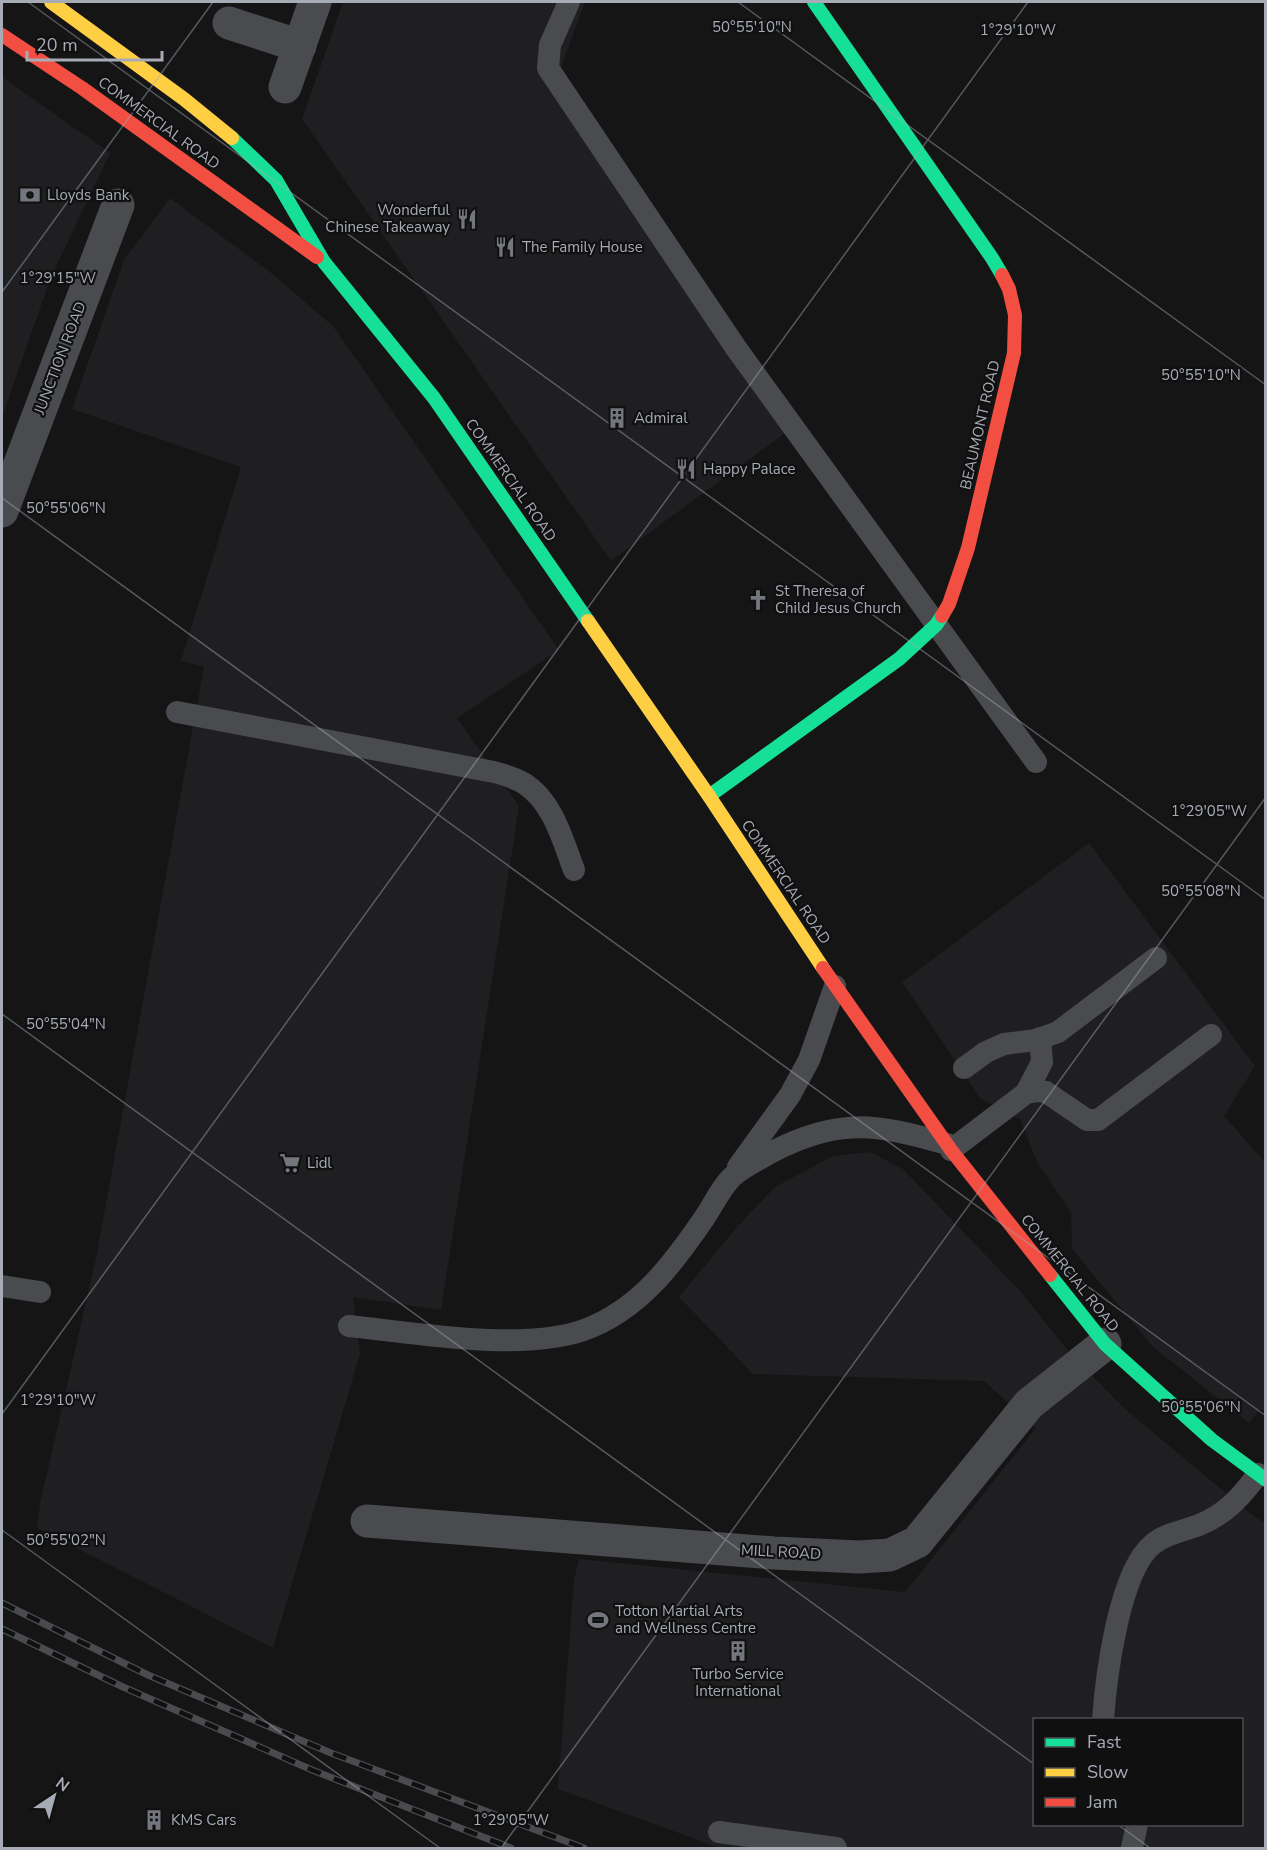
<svg xmlns="http://www.w3.org/2000/svg" width="1267" height="1850" font-family="'Nunito Sans',sans-serif">
  <style>
    .built { fill: #1f1f21; fill-rule: evenodd }
    .lines { fill: none; stroke-linecap: round; stroke-linejoin: round }
    .lane { stroke: #4a4b4e; stroke-width: 22 }
    .street { stroke: #4a4b4e; stroke-width: 33 }
    .fast { stroke: #16e098; stroke-width: 14 }
    .slow { stroke: #ffcf43; stroke-width: 14 }
    .jam { stroke: #f24e42; stroke-width: 14 }
    .rail-casing { stroke: #4a4b4e; stroke-width: 7 }
    .rail { stroke: #101011; stroke-width: 4.5; stroke-dasharray: 14; stroke-linecap: butt }
    .ticks { fill: none; stroke: #a7abb5; stroke-width: 1.5; stroke-opacity: 0.45 }
    .labels { text-anchor: middle; stroke-width: 4.5; stroke-linejoin: round; paint-order: stroke }
    .street-label { font-size: 15px; fill: #a7abb5; stroke: #101011 }
    .poi-label { font-size: 15px; fill: #a7abb5; stroke: #101011; text-anchor: start }
    .ticks-label { font-size: 15px; text-anchor: middle; fill: #a7abb5; stroke: #101011; stroke-width: 4.5; stroke-linejoin: round; paint-order: stroke }
  </style>
  <rect width="100%" height="100%" fill="#151516"/>
  <!-- built -->
  <g class="built">
    <polygon points="343,2 585,2 560,70 800,422 611,561 302,119"/>
    <polygon points="2,77 110,153 51,277 2,417"/>
    <polygon points="170,198 270,272 333,326 559,650 457,718 519,806 441,1310 353,1297 360,1354 273,1648 37,1528 40,1504 96,1258 204,667 181,661 241,467 72,409 124,260"/>
    <polygon points="1089,843 1255,1066 1224,1116 1265,1162 1265,1412 1261,1409 1249,1423 1153,1347 1072,1249 1071,1213 1037,1162 1020,1119 980,1098 902,982"/>
    <path d="M870,1152L903,1169L1021,1292L1069,1352L1126,1410L1251,1514L1265,1523V1848H720L558,1789L574,1580L579,1559L905,1592L1036,1428L984,1381L753,1374L679,1297L737,1227L775,1187L833,1156ZM1034,1720H1242V1824H1034Z"/>
  </g>
  <g class="lines">
    <!-- lane -->
    <g class="lane">
      <polyline points="569,2 550,45 548,68 736,348 1036,762"/>
      <path d="M177,712L494,772C505,775 516,778 525,784C553,802 563,841 574,870"/>
      <polyline points="964,1068 986,1052 1004,1044 1036,1040 1058,1032 1156,958"/>
      <polyline points="1026,1093 1038,1091 1046,1092 1087,1120 1098,1120 1211,1035"/>
      <polyline points="951,1150 1026,1093 1042,1062 1040,1038"/>
      <polyline points="738,1167 790,1095 809,1060 835,986"/>
      <polyline points="2,1286 40,1292"/>
      <path d="M349,1326C415,1333 522,1352 584,1330C639,1310 673,1264 705,1217C713,1205 720,1190 730,1179C740,1168 758,1160 772,1152C839,1117 877,1124 947,1144"/>
      <path d="M1103,1720C1106,1677 1119,1571 1153,1544C1166,1533 1184,1531 1199,1525C1226,1514 1241,1497 1258,1474"/>
      <polyline points="719,1832 836,1848"/>
      <polyline points="1132,1848 1137,1824"/>
    </g>
    <!-- street -->
    <g class="street">
      <polyline points="229,23 300,46"/>
      <polyline points="285,87 315,2"/>
      <polyline points="2,511 118,205"/>
      <polyline points="367,1521 774,1553 859,1557 890,1555 917,1542 1029,1404 1105,1344"/>
    </g>
    <!-- fast -->
    <g class="fast">
      <polyline points="814,2 992,258 1002,275"/>
      <polyline points="232,138 276,180 324,262 434,398 588,621"/>
      <polyline points="709,796 899,659 936,625 942,616"/>
      <polyline points="1050,1275 1105,1344 1212,1440 1266,1480"/>
    </g>
    <!-- slow -->
    <g class="slow">
      <polyline points="51,2 184,99 232,138"/>
      <polyline points="588,621 709,796 823,968"/>
    </g>
    <!-- jam -->
    <g class="jam">
      <polyline points="2,35 82,88 317,257"/>
      <polyline points="942,616 949,604 968,548 1014,353 1015,315 1009,289 1002,275"/>
      <polyline points="823,968 951,1150 1050,1275"/>
    </g>
    <!-- rail casing -->
    <g class="rail-casing">
      <g id="rail">
        <polyline points="2,1603 148,1675 331,1753 584,1848"/>
        <polyline points="2,1629 123,1687 312,1770 511,1848"/>
      </g>
    </g>
    <!-- rail -->
    <use href="#rail" class="rail"/>
  </g>
  <!-- ticks -->
  <path class="ticks" d="M28,2L1266,900M738,2L1266,385M2,292L213,2M2,498L1266,1416M2,1014L1034,1764M2,1414L1028,2M2,1530L440,1848M1117,1824L1150,1848M501,1848L1266,797"/>
  <!-- icons -->
  <defs>
    <g id="bank-bare" transform="scale(1.62)"><path d="M-6-4H6V4H-6ZM0-2.3a2.3 2.3 0 1 0 0 4.6a2.3 2.3 0 1 0 0-4.6Z" fill="#74767d" stroke="#101011" stroke-width="2.5" paint-order="stroke"/></g>
    <g id="restaurant-bare" transform="scale(1.62)"><path d="M-5-6h1v4h1v-4h1v4h1v-4h1v5L-1.5 .5V6h-2V.5L-5-1ZM5-6V6H3V1.5H1.5Q1.5-4 5-6Z" fill="#74767d" stroke="#101011" stroke-width="2.5" paint-order="stroke"/></g>
    <g id="building-bare" transform="scale(1.62)"><path d="M-4-6H4V6H1V3H-1V6H-4ZM-2.5-4.3h1.7v1.8h-1.7ZM.8-4.3h1.7v1.8H.8ZM-2.5-1h1.7V.8h-1.7ZM.8-1h1.7V.8H.8Z" fill="#74767d" stroke="#101011" stroke-width="2.5" paint-order="stroke"/></g>
    <g id="church-bare" transform="scale(1.62)"><path d="M-1.2-6h2.4v3.5h3.3v2.4h-3.3V6h-2.4V-.1h-3.3v-2.4h3.3Z" fill="#74767d" stroke="#101011" stroke-width="2.5" paint-order="stroke"/></g>
    <g id="supermarket-bare" transform="scale(1.62)"><path d="M-6-5.5h2.5l.6 2H6L4.5 2H-2.5L-4.4-4H-6ZM-1.5 3.2a1.3 1.3 0 1 0 .1 0ZM3 3.2a1.3 1.3 0 1 0 .1 0Z" fill="#74767d" stroke="#101011" stroke-width="2.5" paint-order="stroke"/></g>
    <g id="stadium-bare" transform="scale(1.62)"><path d="M0-5a6.5 5 0 1 0 0 10a6.5 5 0 1 0 0-10ZM-3.5-1.8h7v3.6h-7Z" fill="#74767d" stroke="#101011" stroke-width="2.5" paint-order="stroke"/></g>
  </defs>
  <g fill-rule="evenodd">
    <use href="#bank-bare" x="30" y="195"/>
    <use href="#restaurant-bare" x="467" y="219"/>
    <use href="#restaurant-bare" x="505" y="247"/>
    <use href="#building-bare" x="617" y="418"/>
    <use href="#restaurant-bare" x="686" y="469"/>
    <use href="#church-bare" x="758" y="600"/>
    <use href="#supermarket-bare" x="290" y="1163"/>
    <use href="#stadium-bare" x="598" y="1620"/>
    <use href="#building-bare" x="738" y="1651"/>
    <use href="#building-bare" x="154" y="1820"/>
  </g>
  <g class="labels">
    <!-- street labels -->
    <g class="street-label">
      <text transform="translate(159 123) rotate(36)" y="5">COMMERCIAL ROAD</text>
      <text transform="translate(60 358) rotate(-69)" y="5">JUNCTION ROAD</text>
      <text transform="translate(980 425) rotate(-77)" y="5">BEAUMONT ROAD</text>
      <text transform="translate(511 480) rotate(55)" y="5">COMMERCIAL ROAD</text>
      <text transform="translate(786 882) rotate(56)" y="5">COMMERCIAL ROAD</text>
      <text transform="translate(1070 1273) rotate(51)" y="5">COMMERCIAL ROAD</text>
      <text transform="translate(781 1552) rotate(3)" y="5">MILL ROAD</text>
    </g>
    <!-- poi labels -->
    <g class="poi-label">
      <text x="47" y="200">Lloyds Bank</text>
      <text x="450" y="215" text-anchor="end">Wonderful<tspan x="450" dy="17">Chinese Takeaway</tspan></text>
      <text x="522" y="252">The Family House</text>
      <text x="634" y="423">Admiral</text>
      <text x="703" y="474">Happy Palace</text>
      <text x="775" y="596">St Theresa of<tspan x="775" dy="17">Child Jesus Church</tspan></text>
      <text x="307" y="1168">Lidl</text>
      <text x="615" y="1616">Totton Martial Arts<tspan x="615" dy="17">and Wellness Centre</tspan></text>
      <text x="738" y="1679" text-anchor="middle">Turbo Service<tspan x="738" dy="17">International</tspan></text>
      <text x="171" y="1825">KMS Cars</text>
    </g>
  </g>
  <g class="ticks-label">
    <text x="752" y="32">50°55'10"N</text>
    <text x="1018" y="35">1°29'10"W</text>
    <text x="58" y="283">1°29'15"W</text>
    <text x="1201" y="380">50°55'10"N</text>
    <text x="66" y="513">50°55'06"N</text>
    <text x="1209" y="816">1°29'05"W</text>
    <text x="1201" y="896">50°55'08"N</text>
    <text x="66" y="1029">50°55'04"N</text>
    <text x="58" y="1405">1°29'10"W</text>
    <text x="1201" y="1412">50°55'06"N</text>
    <text x="66" y="1545">50°55'02"N</text>
    <text x="511" y="1825">1°29'05"W</text>
  </g>
  <!-- border -->
  <rect width="1267" height="1850" fill="none" stroke="#a7abb5" stroke-width="6"/>
  <!-- legend -->
  <rect x="1033" y="1718" width="210" height="108" fill="#101011" stroke="#4c4e53" stroke-width="1.5"/>
  <rect x="1045" y="1738" width="30" height="9" fill="#16e098" stroke="#4c4e53" stroke-width="1.5"/>
  <text x="1087" y="1748" font-size="18" fill="#a7abb5">Fast</text>
  <rect x="1045" y="1768" width="30" height="9" fill="#ffcf43" stroke="#4c4e53" stroke-width="1.5"/>
  <text x="1087" y="1778" font-size="18" fill="#a7abb5">Slow</text>
  <rect x="1045" y="1798" width="30" height="9" fill="#f24e42" stroke="#4c4e53" stroke-width="1.5"/>
  <text x="1087" y="1808" font-size="18" fill="#a7abb5">Jam</text>
  <!-- north arrow -->
  <g transform="translate(54 1796) rotate(36)" stroke="#101011" stroke-width="4.5" paint-order="stroke">
  <path d="M0-4.5L10 22L0 15L-10 22Z" fill="#a7abb5"/>
  <text y="-9" font-size="16" font-weight="bold" text-anchor="middle" fill="#a7abb5">N</text>
  </g>
  <!-- scale -->
  <path d="M27 51v9h135v-9" fill="none" stroke="#a7abb5" stroke-width="3"/>
  <text x="36" y="51" font-size="18" fill="#a7abb5" stroke="#101011" stroke-width="4.5" paint-order="stroke">20 m</text>
</svg>
